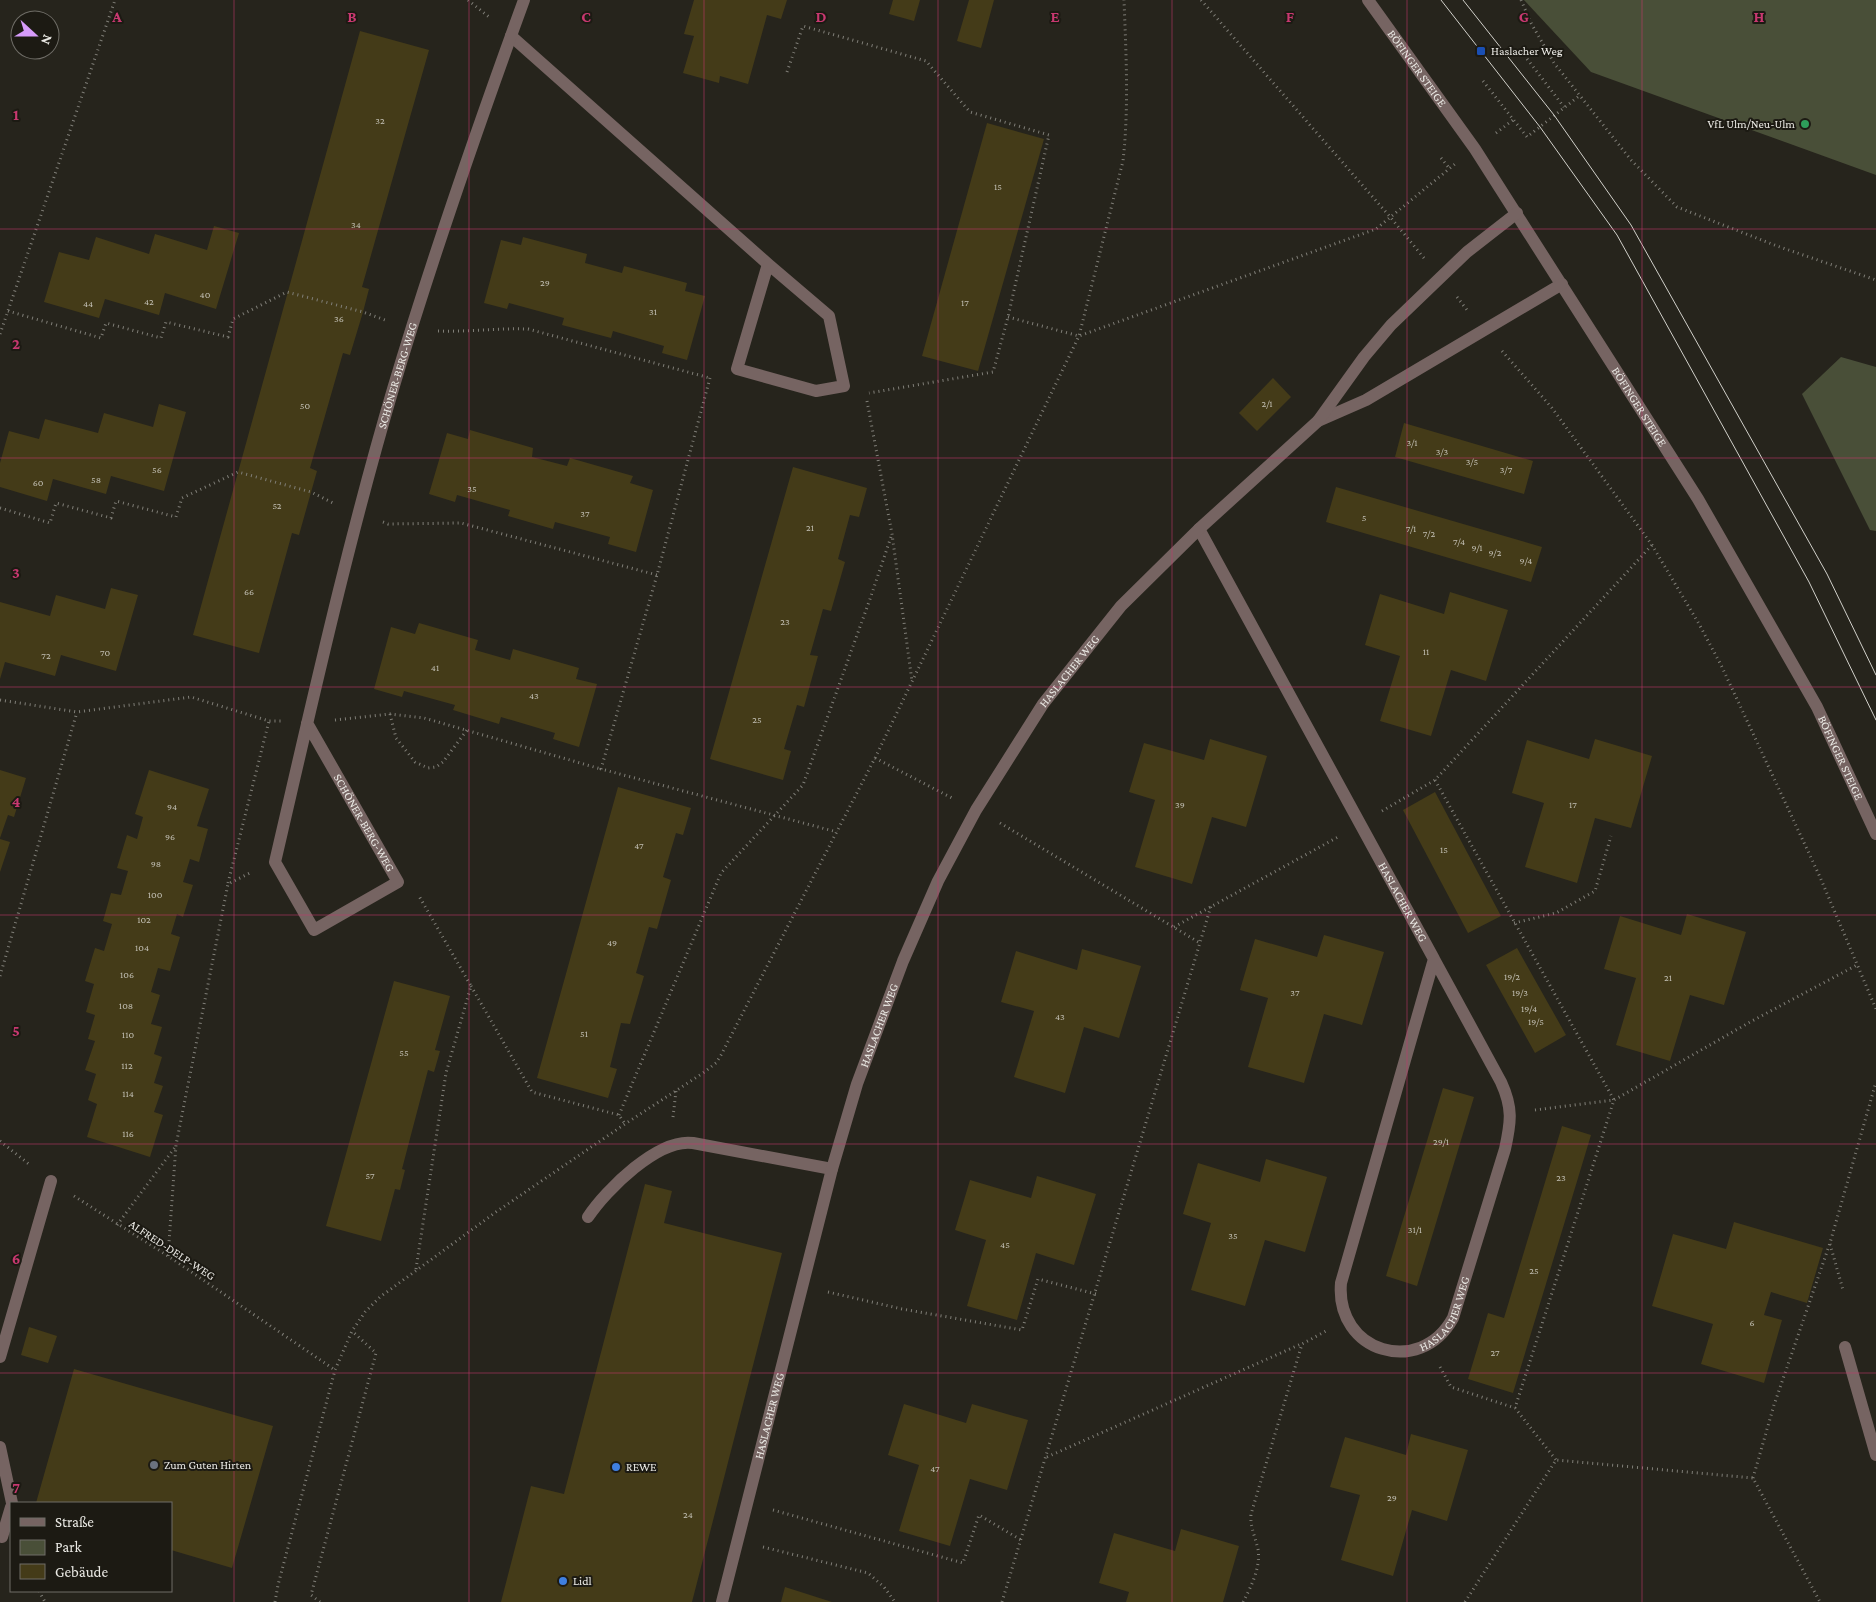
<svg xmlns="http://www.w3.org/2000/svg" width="1876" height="1602" font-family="'Crimson Pro',serif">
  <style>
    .green { fill: #494f38 }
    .building { fill: #443b18 }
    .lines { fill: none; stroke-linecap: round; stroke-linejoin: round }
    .path { stroke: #807f78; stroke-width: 3; stroke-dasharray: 1 4; stroke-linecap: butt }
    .service { stroke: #766462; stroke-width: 12 }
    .pedestrian { stroke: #766462; stroke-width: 12 }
    .minor { stroke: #766462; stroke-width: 12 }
    .tram { stroke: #d1d0ca; stroke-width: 1 }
    .grid { fill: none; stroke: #c83870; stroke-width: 1; stroke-opacity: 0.55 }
    .transit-dot { fill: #1a4fb4; stroke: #1c1a13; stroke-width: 2 }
    .leisure-dot { fill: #2e9e5b; stroke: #1c1a13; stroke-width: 2 }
    .worship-dot { fill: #6b7280; stroke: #1c1a13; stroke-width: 2 }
    .shop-dot { fill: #3f7fe0; stroke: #1c1a13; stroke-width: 2 }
    .labels { text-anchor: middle; stroke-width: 4; stroke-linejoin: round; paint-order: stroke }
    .number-label { font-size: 10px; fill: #c1beb2 }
    .poi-label { font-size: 12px; fill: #ebeae5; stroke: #1c1a13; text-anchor: start }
    .street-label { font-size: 12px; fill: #ebeae5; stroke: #1c1a13 }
    .grid-label { font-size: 16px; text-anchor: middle; font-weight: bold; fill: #c83870; stroke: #1c1a13; stroke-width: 4; stroke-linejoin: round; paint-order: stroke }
  </style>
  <rect width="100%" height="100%" fill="#26241c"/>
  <!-- green -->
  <g class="green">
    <polygon points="1524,0 1876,0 1876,175 1591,72"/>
    <polygon points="1841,357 1876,367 1876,531 1870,530 1802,394"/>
  </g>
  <!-- building -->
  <g class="building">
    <polygon points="694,0 787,0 781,19 767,15 748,84 720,76 719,83 683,73 694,36 684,34"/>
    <polygon points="893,0 920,0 914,21 889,14"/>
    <polygon points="969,0 994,0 981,48 957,41"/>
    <polygon points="360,31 429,50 362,287 369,289 363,312 350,355 343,353 310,468 317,471 299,535 292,533 259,653 193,635"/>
    <polygon points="987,123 1044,139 978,371 922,356"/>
    <polygon points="214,226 239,233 216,309 165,293 159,315 105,299 99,318 44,302 59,252 89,260 96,237 149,254 155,234 207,250"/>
    <polygon points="523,237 587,254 585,263 622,273 624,266 687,283 685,291 705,296 687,360 662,353 664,346 613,331 611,338 562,325 564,318 509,303 507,309 484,303 501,240 521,245"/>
    <polygon points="1273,378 1291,397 1257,431 1239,413"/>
    <polygon points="159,404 186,412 164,491 111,476 106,494 53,479 47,501 0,487 0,463 9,431 39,439 45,419 98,433 104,413 153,427"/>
    <polygon points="1404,423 1533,461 1524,494 1395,457"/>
    <polygon points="470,430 533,448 532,457 567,466 570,458 633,476 630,483 653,490 636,552 608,544 610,537 555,522 553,529 508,516 510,510 457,495 455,502 429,494 447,433 468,439"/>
    <polygon points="793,467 867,488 859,517 850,515 838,559 845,562 831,611 823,609 810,655 818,656 804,707 797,705 784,749 791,751 783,780 710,759"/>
    <polygon points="1336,487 1542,547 1531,582 1326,522"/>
    <polygon points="111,588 138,595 116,671 61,655 55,676 5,662 0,679 0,602 50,616 56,595 105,609"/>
    <polygon points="1450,592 1508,610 1486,681 1451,670 1431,736 1380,721 1400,656 1365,645 1380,594 1444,614"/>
    <polygon points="419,623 478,640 475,650 510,660 513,649 579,668 576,679 597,684 579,747 553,739 555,733 501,717 499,724 453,710 455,705 404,691 402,697 374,689 391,627 415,634"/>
    <polygon points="1210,739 1267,756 1246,827 1212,817 1192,884 1135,867 1155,800 1129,792 1144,743 1204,760"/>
    <polygon points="1595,739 1652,756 1631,828 1595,818 1577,883 1525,867 1544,803 1512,793 1527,740 1589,759"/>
    <polygon points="0,770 26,778 14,817 8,815 0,838"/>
    <polygon points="149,770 209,789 197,826 208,829 199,862 190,859 183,882 193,885 183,917 177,914 171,934 180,937 170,971 158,968 151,992 160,995 151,1024 162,1027 154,1054 162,1057 154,1083 163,1086 154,1112 163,1115 150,1157 87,1137 97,1104 88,1100 96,1074 85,1070 95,1041 88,1039 95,1015 86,1012 94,984 85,981 95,948 104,951 112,924 103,921 111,893 121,895 128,871 117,868 127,835 137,839 143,817 135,814"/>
    <polygon points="618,787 691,808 683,835 676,833 663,877 671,880 657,929 649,927 636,973 644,976 630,1024 621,1023 610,1067 617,1069 608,1098 537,1078"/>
    <polygon points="1435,792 1501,916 1468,933 1403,810"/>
    <polygon points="0,839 10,842 0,872"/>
    <polygon points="1687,914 1746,932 1724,1005 1690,995 1670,1061 1616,1045 1636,978 1604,969 1620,916 1681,935"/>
    <polygon points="1324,935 1384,952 1362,1025 1324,1014 1304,1083 1248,1067 1268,998 1240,990 1255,939 1317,957"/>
    <polygon points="1517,948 1566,1035 1535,1053 1486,965"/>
    <polygon points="1082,949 1141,966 1119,1038 1084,1027 1065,1093 1014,1077 1034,1011 1001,1002 1016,951 1077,970"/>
    <polygon points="394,981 450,996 435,1050 440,1051 434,1072 428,1070 402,1169 405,1170 400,1190 395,1189 381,1241 326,1226"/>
    <polygon points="1443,1088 1474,1097 1417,1286 1386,1276"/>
    <polygon points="1562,1126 1591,1135 1513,1393 1468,1379 1488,1313 1504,1318"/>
    <polygon points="1266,1159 1327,1177 1305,1252 1265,1240 1245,1306 1191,1290 1211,1223 1183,1214 1198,1163 1260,1182"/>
    <polygon points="1037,1176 1096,1194 1074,1265 1036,1253 1017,1320 967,1306 986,1240 955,1230 970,1180 1031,1198"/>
    <polygon points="645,1184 672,1191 664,1223 782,1253 692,1602 501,1602 531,1486 564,1494"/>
    <polygon points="1734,1222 1823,1248 1807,1303 1771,1292 1764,1315 1782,1320 1764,1383 1701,1364 1713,1324 1652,1306 1673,1234 1726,1249"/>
    <polygon points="29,1327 57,1336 48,1363 21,1355"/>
    <polygon points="74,1369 273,1426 232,1568 171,1550 171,1503 36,1503"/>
    <polygon points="904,1404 966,1423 972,1404 1028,1420 1007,1490 970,1479 950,1546 899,1531 919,1465 888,1455"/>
    <polygon points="1411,1434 1468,1450 1447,1521 1412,1510 1393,1576 1341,1560 1360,1495 1330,1487 1345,1437 1406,1455"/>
    <polygon points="1181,1529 1239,1546 1223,1602 1126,1602 1129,1592 1099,1583 1114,1533 1175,1551"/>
    <polygon points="785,1587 832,1602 781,1602"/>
  </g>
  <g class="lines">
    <!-- path -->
    <g class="path">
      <polyline points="468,0 489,17"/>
      <polyline points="1201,0 1391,218 1424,258"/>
      <polyline points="1521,0 1531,23 1554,63 1631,160 1677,207 1777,246 1876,280"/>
      <polyline points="1521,51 1564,107"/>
      <polyline points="787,72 803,26 926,61 970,112 1049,135 1008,317 993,372 869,393"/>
      <polyline points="1483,81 1527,137 1579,96"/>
      <polyline points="1496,133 1513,120"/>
      <polyline points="1441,158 1449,168"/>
      <polyline points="1457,297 1467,310"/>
      <polyline points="8,311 101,338 106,323 161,338 166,322 228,337 233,319 287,292 363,312 385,320"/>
      <polyline points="1008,317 1079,336 1376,229 1455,164"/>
      <path d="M438,331C468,332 498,328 528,329L710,378"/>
      <polyline points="0,334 115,0"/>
      <polyline points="1502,351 1552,408 1652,545 1699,624 1721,665 1820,877 1876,1009"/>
      <polyline points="710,378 657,575 601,769 837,832"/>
      <polyline points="867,401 892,534 912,681"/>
      <polyline points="0,508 50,523 56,503 111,518 116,501 176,517 182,498 238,472 311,492 333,503"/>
      <polyline points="383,522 388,524 461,523 657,575"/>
      <polyline points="0,700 77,712 191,697 269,721 282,721"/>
      <polyline points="390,714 396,738 415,762 428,768 436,767 443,762 467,730"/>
      <polyline points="335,720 390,714 424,718 601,769"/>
      <polyline points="875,758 952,798"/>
      <polyline points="1435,780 1614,1100 1515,1408"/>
      <polyline points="1382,811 1435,780 1652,545"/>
      <polyline points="1000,823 1200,943"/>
      <polyline points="228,883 269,721"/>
      <polyline points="1514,923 1556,913 1595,891 1611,836"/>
      <polyline points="1174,927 1338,837"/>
      <polyline points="0,976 77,712"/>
      <polyline points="471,986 532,1092 619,1115 625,1124"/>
      <polyline points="1535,1110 1614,1100 1750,1022 1857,965"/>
      <polyline points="619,1115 721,873 803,785 870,599 892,534"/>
      <polyline points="673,1117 676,1091"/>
      <polyline points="0,1141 30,1165"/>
      <polyline points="74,1196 168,1256 335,1370"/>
      <polyline points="117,1225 176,1146"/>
      <polyline points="1830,1244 1843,1290"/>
      <polyline points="168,1256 176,1145 228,884 252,872"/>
      <polyline points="416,1269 446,1073 471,986 419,896"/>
      <polyline points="828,1292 902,1309 1022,1330 1038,1279 1096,1294"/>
      <polyline points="1440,1367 1451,1387 1515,1408 1556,1460"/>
      <polyline points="1047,1457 1301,1344"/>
      <polyline points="1753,1478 1774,1405 1830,1243 1876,1082"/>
      <polyline points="773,1510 963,1563 979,1515 1021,1540"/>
      <polyline points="763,1547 868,1573 884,1587 895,1602"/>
      <polyline points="39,1591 45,1602"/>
      <path d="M275,1602L278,1585L335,1370L352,1331L365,1312L380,1297L496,1212L625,1124L703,1073L716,1063L721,1055L875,758L1079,336L1123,161C1129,107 1126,54 1124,0"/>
      <polyline points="320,1602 311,1595 376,1353 352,1331"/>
      <polyline points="1002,1602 1211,906"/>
      <path d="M1243,1602C1251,1587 1261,1567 1258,1549C1255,1536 1250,1527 1251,1514L1302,1344L1326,1331"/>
      <polyline points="1465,1602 1556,1460 1753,1478 1820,1602"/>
    </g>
    <!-- service -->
    <g class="service">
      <path d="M588,1217C606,1190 658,1138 693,1143L832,1169"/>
      <polyline points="0,1357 51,1181"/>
    </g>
    <!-- pedestrian -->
    <g class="pedestrian">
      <polyline points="0,1447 12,1503"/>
      <polyline points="2,1537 11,1507"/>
    </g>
    <!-- minor -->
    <g class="minor">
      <path id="s1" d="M1368,0L1475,149L1698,499L1817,707L1876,834"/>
      <polyline points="511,36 768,264 737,369 816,391 844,386 829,316 768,264"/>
      <polyline points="1318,421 1366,400 1562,284"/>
      <path id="s2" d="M1199,529L1434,959L1341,1283C1335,1352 1420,1378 1453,1318L1505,1149C1511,1122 1513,1108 1501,1082L1434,959"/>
      <path id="s3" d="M307,723L398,882L314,930L275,862C312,703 347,545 393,389C432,258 477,129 524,0"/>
      <polyline points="1845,1347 1876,1455"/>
      <path id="s4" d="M722,1602L832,1169L857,1084L903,961L938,881L976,810L1043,704L1121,606L1199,529L1318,421L1364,357L1391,325L1467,252L1517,213"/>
    </g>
    <!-- tram -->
    <g class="tram">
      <polyline points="1441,0 1540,127 1617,235 1809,582 1876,720"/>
      <polyline points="1463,0 1554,115 1631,225 1827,574 1876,675"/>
    </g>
  </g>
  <!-- grid -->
  <path class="grid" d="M234,0V1602M469,0V1602M704,0V1602M938,0V1602M1172,0V1602M1407,0V1602M1642,0V1602M0,229H1876M0,458H1876M0,687H1876M0,915H1876M0,1144H1876M0,1373H1876"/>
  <!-- markers -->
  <rect class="transit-dot" x="1476" y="46" width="10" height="10" rx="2.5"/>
  <circle class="leisure-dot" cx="1805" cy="124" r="5"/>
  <circle class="worship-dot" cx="154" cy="1465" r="5"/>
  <g class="shop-dot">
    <circle cx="616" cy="1467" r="5"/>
    <circle cx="563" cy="1581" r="5"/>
  </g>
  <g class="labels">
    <!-- number labels -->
    <g class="number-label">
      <text x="380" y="124">32</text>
      <text x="998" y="190">15</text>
      <text x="356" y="228">34</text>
      <text x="545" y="286">29</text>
      <text x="205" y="298">40</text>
      <text x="149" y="305">42</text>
      <text x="965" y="306">17</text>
      <text x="88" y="307">44</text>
      <text x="653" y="315">31</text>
      <text x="339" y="322">36</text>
      <text x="1267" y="407">2/1</text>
      <text x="305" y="409">50</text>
      <text x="1412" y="446">3/1</text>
      <text x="1442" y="455">3/3</text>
      <text x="1472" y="465">3/5</text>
      <text x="157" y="473">56</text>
      <text x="1506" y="473">3/7</text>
      <text x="96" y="483">58</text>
      <text x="38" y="486">60</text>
      <text x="472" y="492">35</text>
      <text x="277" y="509">52</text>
      <text x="585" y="517">37</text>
      <text x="1364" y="521">5</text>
      <text x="810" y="531">21</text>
      <text x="1411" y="532">7/1</text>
      <text x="1429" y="537">7/2</text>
      <text x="1459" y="545">7/4</text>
      <text x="1477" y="551">9/1</text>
      <text x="1495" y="556">9/2</text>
      <text x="1526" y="564">9/4</text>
      <text x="249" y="595">66</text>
      <text x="785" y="625">23</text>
      <text x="1426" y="655">11</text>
      <text x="105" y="656">70</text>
      <text x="46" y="659">72</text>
      <text x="435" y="671">41</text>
      <text x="534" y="699">43</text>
      <text x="757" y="723">25</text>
      <text x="1180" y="808">39</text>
      <text x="1573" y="808">17</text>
      <text x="172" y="810">94</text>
      <text x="170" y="840">96</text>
      <text x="639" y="849">47</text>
      <text x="1444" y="853">15</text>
      <text x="156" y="867">98</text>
      <text x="155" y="898">100</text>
      <text x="144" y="923">102</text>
      <text x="612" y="946">49</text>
      <text x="142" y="951">104</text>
      <text x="127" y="978">106</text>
      <text x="1512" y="980">19/2</text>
      <text x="1668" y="981">21</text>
      <text x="1295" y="996">37</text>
      <text x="1520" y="996">19/3</text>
      <text x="126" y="1009">108</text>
      <text x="1529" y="1012">19/4</text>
      <text x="1060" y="1020">43</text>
      <text x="1536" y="1025">19/5</text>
      <text x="584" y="1037">51</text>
      <text x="128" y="1038">110</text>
      <text x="404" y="1056">55</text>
      <text x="127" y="1069">112</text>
      <text x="128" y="1097">114</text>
      <text x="128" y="1137">116</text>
      <text x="1441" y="1145">29/1</text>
      <text x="370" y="1179">57</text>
      <text x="1561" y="1181">23</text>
      <text x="1415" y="1233">31/1</text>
      <text x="1233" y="1239">35</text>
      <text x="1005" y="1248">45</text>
      <text x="1534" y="1274">25</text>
      <text x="1752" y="1326">6</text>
      <text x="1495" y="1356">27</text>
      <text x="935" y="1472">47</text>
      <text x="1392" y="1501">29</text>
      <text x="688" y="1518">24</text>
    </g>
    <!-- poi labels -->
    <g class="poi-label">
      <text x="1491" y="55">Haslacher Weg</text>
      <text x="1795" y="128" text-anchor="end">VfL Ulm/Neu-Ulm</text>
      <text x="164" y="1469">Zum Guten Hirten</text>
      <text x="626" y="1471">REWE</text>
      <text x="573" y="1585">Lidl</text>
    </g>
    <!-- street labels -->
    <g class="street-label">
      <text dy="4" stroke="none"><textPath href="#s1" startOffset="84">BÖFINGER STEIGE</textPath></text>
      <text dy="4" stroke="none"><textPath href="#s3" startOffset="860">SCHÖNER-BERG-WEG</textPath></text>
      <text dy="4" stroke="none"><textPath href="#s1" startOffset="489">BÖFINGER STEIGE</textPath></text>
      <text dy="4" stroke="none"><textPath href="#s4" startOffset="1002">HASLACHER WEG</textPath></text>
      <text dy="4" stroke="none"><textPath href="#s1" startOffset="894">BÖFINGER STEIGE</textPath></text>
      <text dy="4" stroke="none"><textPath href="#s3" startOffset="115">SCHÖNER-BERG-WEG</textPath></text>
      <text dy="4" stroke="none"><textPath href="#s2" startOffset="425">HASLACHER WEG</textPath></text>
      <text dy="4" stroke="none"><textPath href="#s4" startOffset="598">HASLACHER WEG</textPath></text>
      <text transform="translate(172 1250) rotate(33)" y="4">ALFRED-DELP-WEG</text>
      <text dy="4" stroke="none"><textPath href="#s2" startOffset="994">HASLACHER WEG</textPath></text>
      <text dy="4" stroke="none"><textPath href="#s4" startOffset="192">HASLACHER WEG</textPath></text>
    </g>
  </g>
  <g class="grid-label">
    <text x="117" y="22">A</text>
    <text x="352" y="22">B</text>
    <text x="586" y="22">C</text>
    <text x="821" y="22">D</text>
    <text x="1055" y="22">E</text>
    <text x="1290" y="22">F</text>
    <text x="1524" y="22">G</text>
    <text x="1759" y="22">H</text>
    <text x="16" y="120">1</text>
    <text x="16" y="349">2</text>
    <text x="16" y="578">3</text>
    <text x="16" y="807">4</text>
    <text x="16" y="1036">5</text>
    <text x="16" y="1264">6</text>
    <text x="16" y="1493">7</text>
  </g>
  <!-- legend -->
  <rect x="10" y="1502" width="162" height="90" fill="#1c1a13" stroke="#6f6d67"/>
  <rect x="20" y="1518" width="25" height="8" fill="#766462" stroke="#6f6d67"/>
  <text x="55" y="1527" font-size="15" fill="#ebeae5">Straße</text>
  <rect x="20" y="1540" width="25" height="15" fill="#494f38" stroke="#6f6d67"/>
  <text x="55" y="1552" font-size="15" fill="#ebeae5">Park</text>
  <rect x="20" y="1564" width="25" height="15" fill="#443b18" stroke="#6f6d67"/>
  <text x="55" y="1577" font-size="15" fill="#ebeae5">Gebäude</text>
  <!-- north arrow -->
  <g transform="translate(35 35) rotate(111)"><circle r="24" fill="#1c1a13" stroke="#6f6d67"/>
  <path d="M0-4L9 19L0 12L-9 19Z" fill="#d69bfa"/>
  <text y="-8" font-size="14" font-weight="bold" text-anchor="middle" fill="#ebeae5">N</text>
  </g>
</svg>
